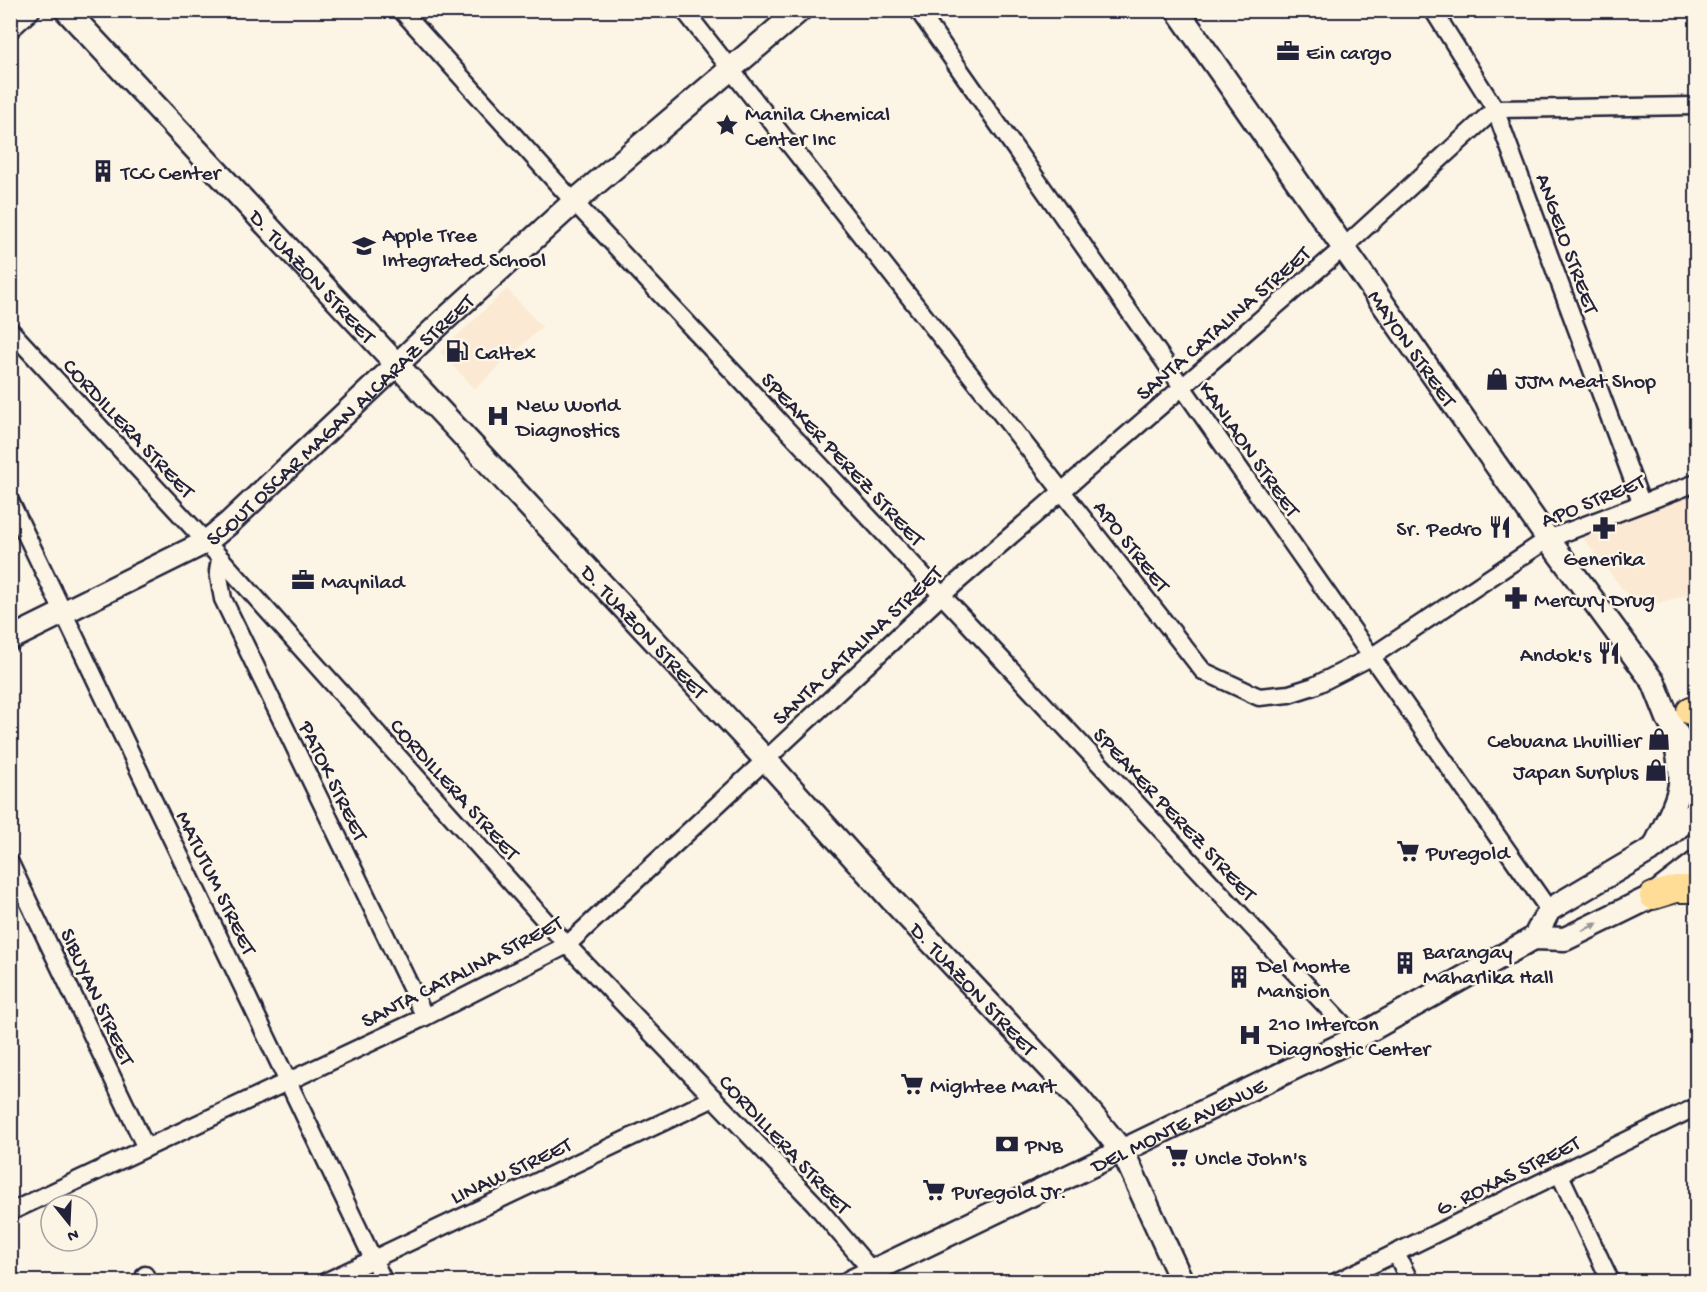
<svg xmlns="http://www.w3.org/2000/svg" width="1707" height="1292" font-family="'Gochi Hand',sans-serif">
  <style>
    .built { fill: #fbe9d3 }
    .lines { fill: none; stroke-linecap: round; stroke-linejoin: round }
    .street-casing { stroke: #22223b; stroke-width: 21 }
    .secondary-casing { stroke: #22223b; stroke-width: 27 }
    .primary-casing { stroke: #22223b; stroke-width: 30 }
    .street { stroke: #fcf5e5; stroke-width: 16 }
    .secondary { stroke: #fcf5e5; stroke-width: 22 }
    .primary { stroke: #ffdd96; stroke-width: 26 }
    .oneway { fill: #9a9698 }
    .labels { text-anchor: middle; stroke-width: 5; stroke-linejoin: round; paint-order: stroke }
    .poi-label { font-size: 22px; fill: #22223b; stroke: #fcf5e5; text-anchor: start }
    .street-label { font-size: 22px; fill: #22223b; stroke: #fcf5e5 }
  </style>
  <rect width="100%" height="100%" fill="#fcf5e5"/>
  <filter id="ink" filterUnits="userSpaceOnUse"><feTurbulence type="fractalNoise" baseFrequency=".0167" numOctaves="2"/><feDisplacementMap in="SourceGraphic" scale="12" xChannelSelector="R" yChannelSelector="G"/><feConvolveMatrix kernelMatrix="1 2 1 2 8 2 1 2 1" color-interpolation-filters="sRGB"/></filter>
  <g filter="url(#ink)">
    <!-- built -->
    <g class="built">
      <polygon points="507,289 542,327 475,389 440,352"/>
      <polygon points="1696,492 1696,592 1638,609 1578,532"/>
    </g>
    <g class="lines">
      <!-- street casing -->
      <g class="street-casing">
        <g id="street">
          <polyline points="401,10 574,202 1356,1038"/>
          <polyline points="684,10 1203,671 1259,697 1289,694 1314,686 1371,657 1548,539 1696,483"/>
          <polyline points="918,10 1549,910"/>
          <polyline points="1433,10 1495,109 1641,502"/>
          <polyline points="10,30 32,10"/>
          <polyline points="10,330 206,542 567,945 814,1203 872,1271"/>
          <polyline points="10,501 384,1282"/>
          <polyline points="220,559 218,571 223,599 425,1017"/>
          <polyline points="10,863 146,1148"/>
          <polyline points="1559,1173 1611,1282"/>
          <polyline points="10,1212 425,1017 567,945 941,596 1344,247 1495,109 1696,106"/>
          <polyline points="1396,1253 1410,1282"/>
          <polyline points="145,1275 148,1282"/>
          <polyline points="325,1282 714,1098"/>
          <polyline points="1336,1282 1696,1107"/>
        </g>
      </g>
      <!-- secondary casing -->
      <g class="secondary-casing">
        <g id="secondary">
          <path id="s1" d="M66,10L765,759L891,899L1080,1100L1123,1152L1182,1282"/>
          <path id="s2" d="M1177,10L1548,539L1654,683L1669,721L1696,766"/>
          <path id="s3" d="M10,639L206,542L229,523L443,321L574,202L800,10"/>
          <path d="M1657,842C1676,801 1688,789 1675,743"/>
          <polyline points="1534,938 1549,910 1654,848 1696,812"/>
          <path id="s4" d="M850,1282L1356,1038L1534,938L1565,939L1653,896L1696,863"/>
        </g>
      </g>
      <!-- primary casing -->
      <g class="primary-casing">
        <g id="primary">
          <polyline points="1690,711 1696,711"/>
          <polyline points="1653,896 1676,889 1696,889"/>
        </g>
      </g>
      <!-- street -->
      <use href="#street" class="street"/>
      <!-- secondary -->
      <use href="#secondary" class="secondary"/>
      <!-- primary -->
      <use href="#primary" class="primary"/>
    </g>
    <!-- one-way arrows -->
    <defs><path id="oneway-solid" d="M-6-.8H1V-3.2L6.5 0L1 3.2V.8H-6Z" transform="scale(1.5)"/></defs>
    <use class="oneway" href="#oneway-solid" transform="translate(1590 927) rotate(-26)"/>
  </g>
  <!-- icons -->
  <defs>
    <g id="office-bare" transform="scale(1.8)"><path d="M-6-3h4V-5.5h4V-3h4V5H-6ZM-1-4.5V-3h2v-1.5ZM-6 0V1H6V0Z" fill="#22223b" stroke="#fcf5e5" stroke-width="2.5" paint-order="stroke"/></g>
    <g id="sight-bare" transform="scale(1.8)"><path d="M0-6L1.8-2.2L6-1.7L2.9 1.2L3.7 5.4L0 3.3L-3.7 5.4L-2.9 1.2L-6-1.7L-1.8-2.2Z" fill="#22223b" stroke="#fcf5e5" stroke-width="2.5" paint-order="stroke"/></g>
    <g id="building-bare" transform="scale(1.8)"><path d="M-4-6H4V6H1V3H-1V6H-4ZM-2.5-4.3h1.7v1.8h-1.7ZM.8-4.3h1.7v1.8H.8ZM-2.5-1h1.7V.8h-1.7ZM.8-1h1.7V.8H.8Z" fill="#22223b" stroke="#fcf5e5" stroke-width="2.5" paint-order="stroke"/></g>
    <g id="school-bare" transform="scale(1.8)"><path d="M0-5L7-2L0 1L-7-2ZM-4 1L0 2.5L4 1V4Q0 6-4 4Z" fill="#22223b" stroke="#fcf5e5" stroke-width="2.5" paint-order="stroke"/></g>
    <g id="fuel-bare" transform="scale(1.8)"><path d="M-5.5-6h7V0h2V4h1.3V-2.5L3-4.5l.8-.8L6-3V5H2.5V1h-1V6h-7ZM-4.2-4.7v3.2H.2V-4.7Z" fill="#22223b" stroke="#fcf5e5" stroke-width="2.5" paint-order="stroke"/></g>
    <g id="shop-bare" transform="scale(1.8)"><path d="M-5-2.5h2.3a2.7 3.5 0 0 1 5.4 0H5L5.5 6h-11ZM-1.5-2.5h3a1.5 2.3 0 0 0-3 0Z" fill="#22223b" stroke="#fcf5e5" stroke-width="2.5" paint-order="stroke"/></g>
    <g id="hospital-bare" transform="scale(1.8)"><path d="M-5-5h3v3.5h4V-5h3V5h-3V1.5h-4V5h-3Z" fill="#22223b" stroke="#fcf5e5" stroke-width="2.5" paint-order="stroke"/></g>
    <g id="restaurant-bare" transform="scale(1.8)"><path d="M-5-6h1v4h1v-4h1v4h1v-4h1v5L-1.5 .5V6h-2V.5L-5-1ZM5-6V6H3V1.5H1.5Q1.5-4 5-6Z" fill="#22223b" stroke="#fcf5e5" stroke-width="2.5" paint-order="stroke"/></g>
    <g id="pharmacy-bare" transform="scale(1.8)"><path d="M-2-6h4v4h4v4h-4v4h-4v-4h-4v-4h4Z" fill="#22223b" stroke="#fcf5e5" stroke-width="2.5" paint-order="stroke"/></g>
    <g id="supermarket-bare" transform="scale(1.8)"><path d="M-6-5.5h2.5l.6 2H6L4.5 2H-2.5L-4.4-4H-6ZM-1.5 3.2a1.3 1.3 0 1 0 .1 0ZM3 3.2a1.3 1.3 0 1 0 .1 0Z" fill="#22223b" stroke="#fcf5e5" stroke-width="2.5" paint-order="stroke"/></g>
    <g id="bank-bare" transform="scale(1.8)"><path d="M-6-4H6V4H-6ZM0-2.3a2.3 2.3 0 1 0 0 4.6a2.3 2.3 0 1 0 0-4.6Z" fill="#22223b" stroke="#fcf5e5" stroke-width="2.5" paint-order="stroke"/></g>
  </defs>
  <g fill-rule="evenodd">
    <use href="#office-bare" x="1288" y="51"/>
    <use href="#sight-bare" x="727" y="125"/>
    <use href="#building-bare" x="103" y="171"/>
    <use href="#school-bare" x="364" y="246"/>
    <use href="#fuel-bare" x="457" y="351"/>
    <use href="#shop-bare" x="1497" y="379"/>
    <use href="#hospital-bare" x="498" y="416"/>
    <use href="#restaurant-bare" x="1500" y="527"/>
    <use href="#pharmacy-bare" x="1604" y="528"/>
    <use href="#office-bare" x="303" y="580"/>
    <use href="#pharmacy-bare" x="1516" y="598"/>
    <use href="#restaurant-bare" x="1609" y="653"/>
    <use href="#shop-bare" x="1659" y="739"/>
    <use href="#shop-bare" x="1656" y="770"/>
    <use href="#supermarket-bare" x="1408" y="851"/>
    <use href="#building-bare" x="1405" y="963"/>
    <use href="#building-bare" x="1239" y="977"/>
    <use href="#hospital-bare" x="1250" y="1035"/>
    <use href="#supermarket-bare" x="912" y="1084"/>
    <use href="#bank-bare" x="1007" y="1144"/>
    <use href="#supermarket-bare" x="1177" y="1156"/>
    <use href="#supermarket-bare" x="934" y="1190"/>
  </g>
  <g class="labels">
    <!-- poi labels -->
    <g class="poi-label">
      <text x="1306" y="59">Ein cargo</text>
      <text x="745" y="120">Manila Chemical<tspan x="745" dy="25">Center Inc</tspan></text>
      <text x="121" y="179">TCC Center</text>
      <text x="382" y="241">Apple Tree<tspan x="382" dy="25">Integrated School</tspan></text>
      <text x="475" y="359">Caltex</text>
      <text x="1515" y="387">JJM Meat Shop</text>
      <text x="516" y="411">New World<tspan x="516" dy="25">Diagnostics</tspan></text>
      <text x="1482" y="535" text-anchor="end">Sr. Pedro</text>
      <text x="1604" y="565" text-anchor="middle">Generika</text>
      <text x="321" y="588">Maynilad</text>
      <text x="1534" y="606">Mercury Drug</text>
      <text x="1591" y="661" text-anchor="end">Andok's</text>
      <text x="1641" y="747" text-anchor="end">Cebuana Lhuillier</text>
      <text x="1638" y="778" text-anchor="end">Japan Surplus</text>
      <text x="1426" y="859">Puregold</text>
      <text x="1423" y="958">Barangay<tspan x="1423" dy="25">Maharlika Hall</tspan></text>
      <text x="1257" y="972">Del Monte<tspan x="1257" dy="25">Mansion</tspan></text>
      <text x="1268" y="1030">210 Intercon<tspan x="1268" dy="25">Diagnostic Center</tspan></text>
      <text x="930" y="1092">Mightee Mart</text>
      <text x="1025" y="1152">PNB</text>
      <text x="1195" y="1164">Uncle John's</text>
      <text x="952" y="1198">Puregold Jr.</text>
    </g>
    <!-- street labels -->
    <g class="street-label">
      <text transform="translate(1569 243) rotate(70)" y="8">ANGELO STREET</text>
      <text dy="8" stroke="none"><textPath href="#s1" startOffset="363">D. TUAZON STREET</textPath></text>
      <text transform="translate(1222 322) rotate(-41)" y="8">SANTA CATALINA STREET</text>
      <text dy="8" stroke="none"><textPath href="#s2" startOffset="412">MAYON STREET</textPath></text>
      <text dy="8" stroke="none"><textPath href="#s3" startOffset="400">SCOUT OSCAR MAGAN ALCARAZ STREET</textPath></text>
      <text transform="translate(130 427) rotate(47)" y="8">CORDILLERA STREET</text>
      <text transform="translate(1251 448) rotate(55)" y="8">KANLAON STREET</text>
      <text transform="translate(844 458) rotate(47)" y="8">SPEAKER PEREZ STREET</text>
      <text transform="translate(1592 499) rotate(-22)" y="8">APO STREET</text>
      <text transform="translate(1133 545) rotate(52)" y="8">APO STREET</text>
      <text dy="8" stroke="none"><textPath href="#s1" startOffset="849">D. TUAZON STREET</textPath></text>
      <text transform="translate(856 644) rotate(-43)" y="8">SANTA CATALINA STREET</text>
      <text transform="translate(335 780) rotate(64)" y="8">PATOK STREET</text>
      <text transform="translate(456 788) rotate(48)" y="8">CORDILLERA STREET</text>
      <text transform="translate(1176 813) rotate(47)" y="8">SPEAKER PEREZ STREET</text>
      <text transform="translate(218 882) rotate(64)" y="8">MATUTUM STREET</text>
      <text transform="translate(461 970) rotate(-27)" y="8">SANTA CATALINA STREET</text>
      <text dy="8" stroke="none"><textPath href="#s1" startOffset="1335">D. TUAZON STREET</textPath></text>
      <text transform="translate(99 996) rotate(65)" y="8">SIBUYAN STREET</text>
      <text dy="8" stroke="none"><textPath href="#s4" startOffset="364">DEL MONTE AVENUE</textPath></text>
      <text transform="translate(786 1143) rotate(47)" y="8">CORDILLERA STREET</text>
      <text transform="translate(510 1169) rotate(-25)" y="8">LINAW STREET</text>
      <text transform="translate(1507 1174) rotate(-26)" y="8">G. ROXAS STREET</text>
    </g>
  </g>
  <!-- margin -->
  <rect width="1707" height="1292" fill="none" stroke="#fcf5e5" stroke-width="36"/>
  <rect x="18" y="18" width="1671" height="1256" fill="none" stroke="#22223b" stroke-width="2" filter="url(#ink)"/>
  <!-- north arrow -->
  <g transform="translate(69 1223) rotate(162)"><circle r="28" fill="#fcf5e5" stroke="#a5a1a1" stroke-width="1.5"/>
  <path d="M0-4.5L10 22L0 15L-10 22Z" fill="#22223b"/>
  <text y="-9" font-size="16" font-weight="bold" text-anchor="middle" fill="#22223b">N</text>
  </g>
</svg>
